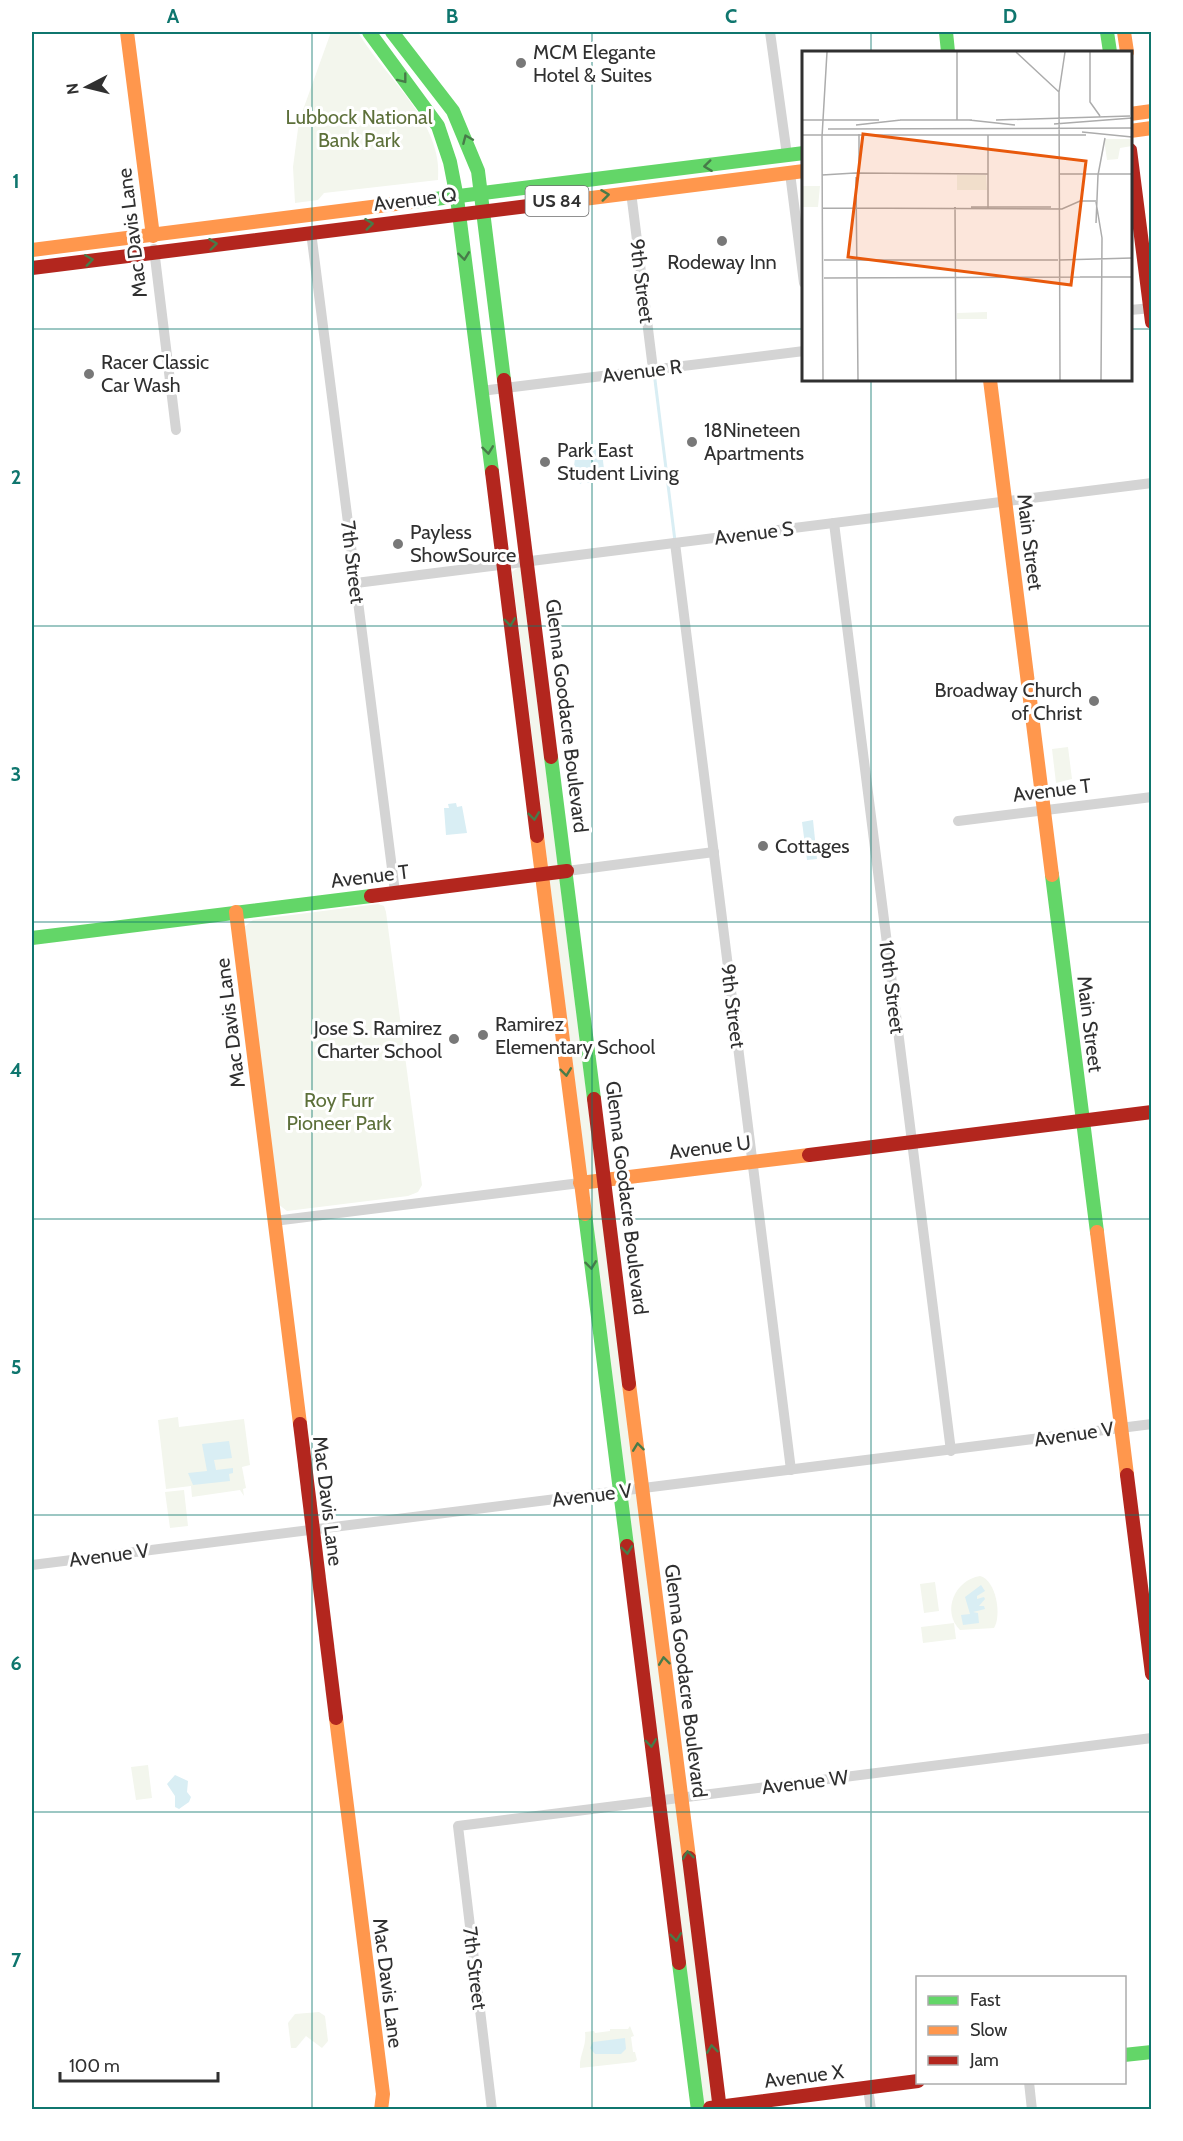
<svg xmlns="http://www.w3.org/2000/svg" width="1183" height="2141" font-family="Cabin,sans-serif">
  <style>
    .green { fill: #f3f6ed }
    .water { fill: #d9eef4 }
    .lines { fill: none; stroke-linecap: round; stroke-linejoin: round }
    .stream { stroke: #d9eef4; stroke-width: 3 }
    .street { stroke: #d4d4d4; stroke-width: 10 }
    .fast { stroke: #63d668; stroke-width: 14 }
    .slow { stroke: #ff974d; stroke-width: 14 }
    .jam { stroke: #b3261e; stroke-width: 14 }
    .oneway { stroke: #477b49 }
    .grid { fill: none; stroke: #0f766e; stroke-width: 1.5; stroke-opacity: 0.55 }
    .poi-dot { fill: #787878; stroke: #fff; stroke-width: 2 }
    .labels { text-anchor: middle; stroke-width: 6; stroke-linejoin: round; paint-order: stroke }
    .shield { fill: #fff; stroke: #6e6e6e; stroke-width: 1.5 }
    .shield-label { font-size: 18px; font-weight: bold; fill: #303030 }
    .poi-label { font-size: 20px; fill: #303030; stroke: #fff; text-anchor: start }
    .park-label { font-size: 20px; fill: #5d703a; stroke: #fff }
    .street-label { font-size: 20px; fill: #303030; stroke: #fff }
    .inset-road { fill: none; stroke: #acacac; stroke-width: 1.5 }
    .view { fill: #e8590c; fill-opacity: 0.15; stroke: #e8590c; stroke-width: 3 }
    .inset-edge { fill: none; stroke: #303030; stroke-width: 3 }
    .neatline { fill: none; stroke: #0f766e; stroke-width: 2 }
    .grid-label { font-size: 20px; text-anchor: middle; font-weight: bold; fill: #0f766e }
  </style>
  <rect width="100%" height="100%" fill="#fff"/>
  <!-- green -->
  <g class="green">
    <path d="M331,32H358C384,77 444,122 438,180L324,193L318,200L295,203L293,167L299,121Z"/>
    <polygon points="520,566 714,2109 700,2109 512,572"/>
    <polygon points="1068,747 1072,779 1056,783 1052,749"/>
    <polygon points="378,904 384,906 386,912 422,1185 418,1192 408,1196 287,1211 278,1204 244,927 253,920"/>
    <polygon points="178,1417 179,1427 244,1419 250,1465 242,1467 246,1488 243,1489 244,1496 240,1490 192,1497 191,1486 166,1489 158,1420"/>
    <polygon points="184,1490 188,1526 170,1528 165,1492"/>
    <path d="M980,1576C996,1580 1002,1615 994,1628L960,1630C941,1611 955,1580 980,1576Z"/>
    <polygon points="935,1582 939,1611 924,1613 920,1584"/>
    <polygon points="954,1623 956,1639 923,1643 921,1627"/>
    <polygon points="148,1765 152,1798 136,1800 131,1767"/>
    <polygon points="319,2012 325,2016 328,2041 322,2048 306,2036 296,2048 291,2048 288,2023 295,2014"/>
    <path d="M630,2026L634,2036L631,2037L633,2052H635L637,2060L634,2062L580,2068C579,2055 587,2046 585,2032L594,2031L595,2033L610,2031V2029H628Z"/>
  </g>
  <!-- water -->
  <g class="water">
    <polygon points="594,449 602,452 605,478 588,483 586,480 580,484 574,466 576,451 582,453 584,450"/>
    <polygon points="456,803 457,807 462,806 467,833 446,835 444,808 449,808 448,804"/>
    <polygon points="813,820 817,859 807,860 802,822"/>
    <polygon points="229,1441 232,1458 214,1460 216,1470 233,1468 233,1473 229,1474 230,1481 193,1485 188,1473 207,1471 202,1444"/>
    <polygon points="981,1585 985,1591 977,1596 977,1599 984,1597 985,1599 979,1606 984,1606 985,1609 973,1612 978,1613 979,1623 963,1625 961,1615 970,1614 965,1597"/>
    <polygon points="175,1775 188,1781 187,1792 191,1797 189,1802 179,1809 175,1807 175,1796 167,1784"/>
    <polygon points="625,2038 626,2049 621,2054 595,2054 590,2048 593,2042"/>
  </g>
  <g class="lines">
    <!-- stream -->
    <polyline class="stream" points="654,372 675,541"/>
    <!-- street -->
    <g class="street">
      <polyline points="770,32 787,155"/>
      <polyline points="790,173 804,283"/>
      <polyline points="631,192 653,369"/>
      <polyline points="311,232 395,892"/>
      <polyline points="154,249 176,430"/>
      <polyline points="1130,310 1152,308"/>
      <polyline points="481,391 804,351"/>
      <polyline points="834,523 951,1451"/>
      <polyline points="675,543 791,1470"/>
      <polyline points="356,583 1152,483"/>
      <polyline points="958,821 1152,797"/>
      <polyline points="567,871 714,852"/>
      <polyline points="274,1221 580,1183"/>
      <polyline points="32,1565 1152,1424"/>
      <polyline points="1029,2082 1032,2110"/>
      <polyline points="868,2088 871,2110"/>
      <polyline points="492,2110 458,1826 1152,1738"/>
    </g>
    <!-- fast -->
    <g class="fast">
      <polyline points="369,32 438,126 450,162 457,198 492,472"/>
      <polyline points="392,32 453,111 478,171 504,380"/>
      <polyline points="946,32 948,52"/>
      <polyline points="1107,32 1110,52"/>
      <polyline points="411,202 804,153"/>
      <polyline points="551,757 594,1099"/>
      <polyline points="1052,875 1097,1232"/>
      <polyline points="32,938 371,896"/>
      <polyline points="585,1214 627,1546"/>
      <polyline points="679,1963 698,2110"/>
      <polyline points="1124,2055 1152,2052"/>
    </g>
    <!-- slow -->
    <g class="slow">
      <polyline points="127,32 153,236"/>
      <polyline points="1124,32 1127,52"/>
      <polyline points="1130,114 1152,111"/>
      <polyline points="1130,131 1152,128"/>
      <polyline points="544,204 804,171"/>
      <polyline points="32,250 411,202"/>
      <polyline points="990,380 1052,875"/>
      <polyline points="537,836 585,1214"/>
      <polyline points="236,912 300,1424"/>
      <polyline points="580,1183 809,1155"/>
      <polyline points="1097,1232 1127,1475"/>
      <polyline points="629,1384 689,1858"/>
      <polyline points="336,1718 383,2094 381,2110"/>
    </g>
    <!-- jam -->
    <g class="jam">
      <polyline points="1130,150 1152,322"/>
      <polyline points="32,268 544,204"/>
      <polyline points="504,380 551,757"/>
      <polyline points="492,472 537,836"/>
      <polyline points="371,896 567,871"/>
      <polyline points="594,1099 629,1384"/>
      <polyline points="809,1155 1152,1112"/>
      <polyline points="300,1424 336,1718"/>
      <polyline points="1127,1475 1152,1674"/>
      <polyline points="627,1546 679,1963"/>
      <polyline points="689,1858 720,2110"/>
      <polyline points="710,2108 918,2081"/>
    </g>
  </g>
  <!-- one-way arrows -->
  <defs><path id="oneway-chevron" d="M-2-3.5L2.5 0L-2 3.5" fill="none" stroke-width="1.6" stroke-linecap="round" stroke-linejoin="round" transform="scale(1.5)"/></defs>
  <g class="oneway">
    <use href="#oneway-chevron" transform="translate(403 79) rotate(52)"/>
    <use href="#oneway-chevron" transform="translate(467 139) rotate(-113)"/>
    <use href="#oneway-chevron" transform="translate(708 166) rotate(173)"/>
    <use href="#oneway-chevron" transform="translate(605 195) rotate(-7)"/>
    <use href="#oneway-chevron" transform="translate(369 224) rotate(-7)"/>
    <use href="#oneway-chevron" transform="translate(213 244) rotate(-7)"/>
    <use href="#oneway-chevron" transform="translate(464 256) rotate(83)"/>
    <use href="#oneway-chevron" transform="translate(89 260) rotate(-8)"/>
    <use href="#oneway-chevron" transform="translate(488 450) rotate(83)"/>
    <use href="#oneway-chevron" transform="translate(510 622) rotate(83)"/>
    <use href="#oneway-chevron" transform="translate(534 816) rotate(83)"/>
    <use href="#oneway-chevron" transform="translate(566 1072) rotate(83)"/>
    <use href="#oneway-chevron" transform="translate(591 1265) rotate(83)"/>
    <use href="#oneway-chevron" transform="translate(638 1447) rotate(-97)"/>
    <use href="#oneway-chevron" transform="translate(627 1550) rotate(83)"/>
    <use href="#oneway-chevron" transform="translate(664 1661) rotate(-97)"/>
    <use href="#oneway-chevron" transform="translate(651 1743) rotate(83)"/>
    <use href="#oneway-chevron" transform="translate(688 1855) rotate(-97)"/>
    <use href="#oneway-chevron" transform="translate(676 1937) rotate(83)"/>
    <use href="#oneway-chevron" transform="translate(712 2049) rotate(-97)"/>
  </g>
  <!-- grid -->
  <path class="grid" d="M312,32V2110M592,32V2110M871,32V52M32,329H804M1130,329H1152M871,380V2110M32,626H1152M32,922H1152M32,1219H1152M32,1515H1152M32,1812H1152"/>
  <!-- markers -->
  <g class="poi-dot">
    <circle cx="521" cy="63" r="6"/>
    <circle cx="722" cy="241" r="6"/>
    <circle cx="89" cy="374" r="6"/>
    <circle cx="692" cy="442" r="6"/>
    <circle cx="545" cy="462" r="6"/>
    <circle cx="398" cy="544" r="6"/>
    <circle cx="1094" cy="701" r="6"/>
    <circle cx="763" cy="846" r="6"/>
    <circle cx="483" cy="1035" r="6"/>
    <circle cx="454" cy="1039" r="6"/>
  </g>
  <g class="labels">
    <!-- shield labels -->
    <rect class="shield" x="525.5" y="186" width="63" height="30" rx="4.5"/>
    <g class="shield-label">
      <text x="557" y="207">US 84</text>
    </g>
    <!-- poi labels -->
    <g class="poi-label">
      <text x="533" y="59">MCM Elegante<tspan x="533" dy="23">Hotel &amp; Suites</tspan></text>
      <text x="722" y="269" text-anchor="middle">Rodeway Inn</text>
      <text x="101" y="369">Racer Classic<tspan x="101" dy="23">Car Wash</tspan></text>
      <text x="704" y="437">18Nineteen<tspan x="704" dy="23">Apartments</tspan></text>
      <text x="557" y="457">Park East<tspan x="557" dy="23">Student Living</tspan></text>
      <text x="410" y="539">Payless<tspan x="410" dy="23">ShowSource</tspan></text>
      <text x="1082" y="697" text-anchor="end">Broadway Church<tspan x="1082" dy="23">of Christ</tspan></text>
      <text x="775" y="853">Cottages</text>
      <text x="495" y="1031">Ramirez<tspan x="495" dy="23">Elementary School</tspan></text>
      <text x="442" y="1035" text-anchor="end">Jose S. Ramirez<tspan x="442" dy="23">Charter School</tspan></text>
    </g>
    <!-- park labels -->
    <g class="park-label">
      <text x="359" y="124">Lubbock National<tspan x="359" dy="23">Bank Park</tspan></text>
      <text x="339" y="1107">Roy Furr<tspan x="339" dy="23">Pioneer Park</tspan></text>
    </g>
    <!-- street labels -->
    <g class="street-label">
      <text transform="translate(415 199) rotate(-7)" y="7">Avenue Q</text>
      <text transform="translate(132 233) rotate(-97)" y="7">Mac Davis Lane</text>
      <text transform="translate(642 281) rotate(83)" y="7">9th Street</text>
      <text transform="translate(642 371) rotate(-7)" y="7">Avenue R</text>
      <text transform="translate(754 533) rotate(-7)" y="7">Avenue S</text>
      <text transform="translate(1030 542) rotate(83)" y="7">Main Street</text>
      <text transform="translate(353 562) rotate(83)" y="7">7th Street</text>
      <text transform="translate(567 716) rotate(83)" y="7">Glenna Goodacre Boulevard</text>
      <text transform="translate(1052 790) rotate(-7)" y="7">Avenue T</text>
      <text transform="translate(370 876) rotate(-7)" y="7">Avenue T</text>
      <text transform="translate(892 987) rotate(83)" y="7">10th Street</text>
      <text transform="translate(733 1006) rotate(83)" y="7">9th Street</text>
      <text transform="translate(230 1023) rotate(-97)" y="7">Mac Davis Lane</text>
      <text transform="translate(1090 1024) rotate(83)" y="7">Main Street</text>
      <text transform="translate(710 1147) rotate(-7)" y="7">Avenue U</text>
      <text transform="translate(627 1198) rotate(83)" y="7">Glenna Goodacre Boulevard</text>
      <text transform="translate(1074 1434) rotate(-8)" y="7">Avenue V</text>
      <text transform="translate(592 1495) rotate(-7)" y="7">Avenue V</text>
      <text transform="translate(328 1501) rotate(83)" y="7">Mac Davis Lane</text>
      <text transform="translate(109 1555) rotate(-7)" y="7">Avenue V</text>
      <text transform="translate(686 1681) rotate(83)" y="7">Glenna Goodacre Boulevard</text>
      <text transform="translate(805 1782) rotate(-7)" y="7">Avenue W</text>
      <text transform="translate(475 1968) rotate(83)" y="7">7th Street</text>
      <text transform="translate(388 1983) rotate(83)" y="7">Mac Davis Lane</text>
      <text transform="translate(804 2076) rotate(-7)" y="7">Avenue X</text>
    </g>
  </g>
  <!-- overview -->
  <g transform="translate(802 51)">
    <rect width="330" height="330" fill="#fff"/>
    <path d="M302,88H329L330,95L318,97L316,108L305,109ZM184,124L185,139H155V124ZM0,135H18L16,156H0ZM185,261V268H155V262Z" fill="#f3f6ed"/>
    <path class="inset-road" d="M214,1L257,41L258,329M288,1V51L298,65M257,41L263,1M0,69H77M98,69H170M155,69V1M167,69L213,74M194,69L328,65M252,73L330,67M54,74L99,69M26,78L330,77M280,81L330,86M0,84H284M186,84V157M57,121V83M53,122L186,123M258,123H330M20,124L53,122M54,126L56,329M294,151L300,187L299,329M153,156L154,329M169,156H249M20,157L260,158L278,150H294M294,172L296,124L303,87M22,209H256M258,209L330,207M278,226H330M22,227L279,226M21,329L20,86L25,1"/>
    <path class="view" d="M61,83L284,110L269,234L46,206Z"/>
    <rect width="330" height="330" class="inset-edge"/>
  </g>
  <!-- border -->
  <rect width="1183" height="2141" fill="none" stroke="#ffffff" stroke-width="66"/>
  <!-- legend -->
  <rect x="916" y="1976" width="210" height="108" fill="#ffffff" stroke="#acacac" stroke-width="1.5"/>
  <rect x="928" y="1996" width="30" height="9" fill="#63d668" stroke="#acacac" stroke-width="1.5"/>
  <text x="970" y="2006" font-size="18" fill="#303030">Fast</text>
  <rect x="928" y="2026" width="30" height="9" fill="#ff974d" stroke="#acacac" stroke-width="1.5"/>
  <text x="970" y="2036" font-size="18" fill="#303030">Slow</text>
  <rect x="928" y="2056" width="30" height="9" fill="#b3261e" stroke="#acacac" stroke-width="1.5"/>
  <text x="970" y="2066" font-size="18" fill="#303030">Jam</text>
  <!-- north arrow -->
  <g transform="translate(87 87) rotate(263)" stroke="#ffffff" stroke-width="4.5" paint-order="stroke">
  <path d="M0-4.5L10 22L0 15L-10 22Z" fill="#303030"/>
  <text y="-9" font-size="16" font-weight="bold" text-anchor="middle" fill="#303030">N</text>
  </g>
  <!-- scale -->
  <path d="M60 2072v9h158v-9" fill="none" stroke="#303030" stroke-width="3"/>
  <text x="69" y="2072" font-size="18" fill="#303030" stroke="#ffffff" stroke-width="4.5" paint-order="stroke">100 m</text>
  <rect x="33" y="33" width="1117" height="2075" class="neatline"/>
  <g class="grid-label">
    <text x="173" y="23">A</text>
    <text x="452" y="23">B</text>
    <text x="731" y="23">C</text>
    <text x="1010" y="23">D</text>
    <text x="16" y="188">1</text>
    <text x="16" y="484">2</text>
    <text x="16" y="781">3</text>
    <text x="16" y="1077">4</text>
    <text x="16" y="1374">5</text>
    <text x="16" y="1670">6</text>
    <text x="16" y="1967">7</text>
  </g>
</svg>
